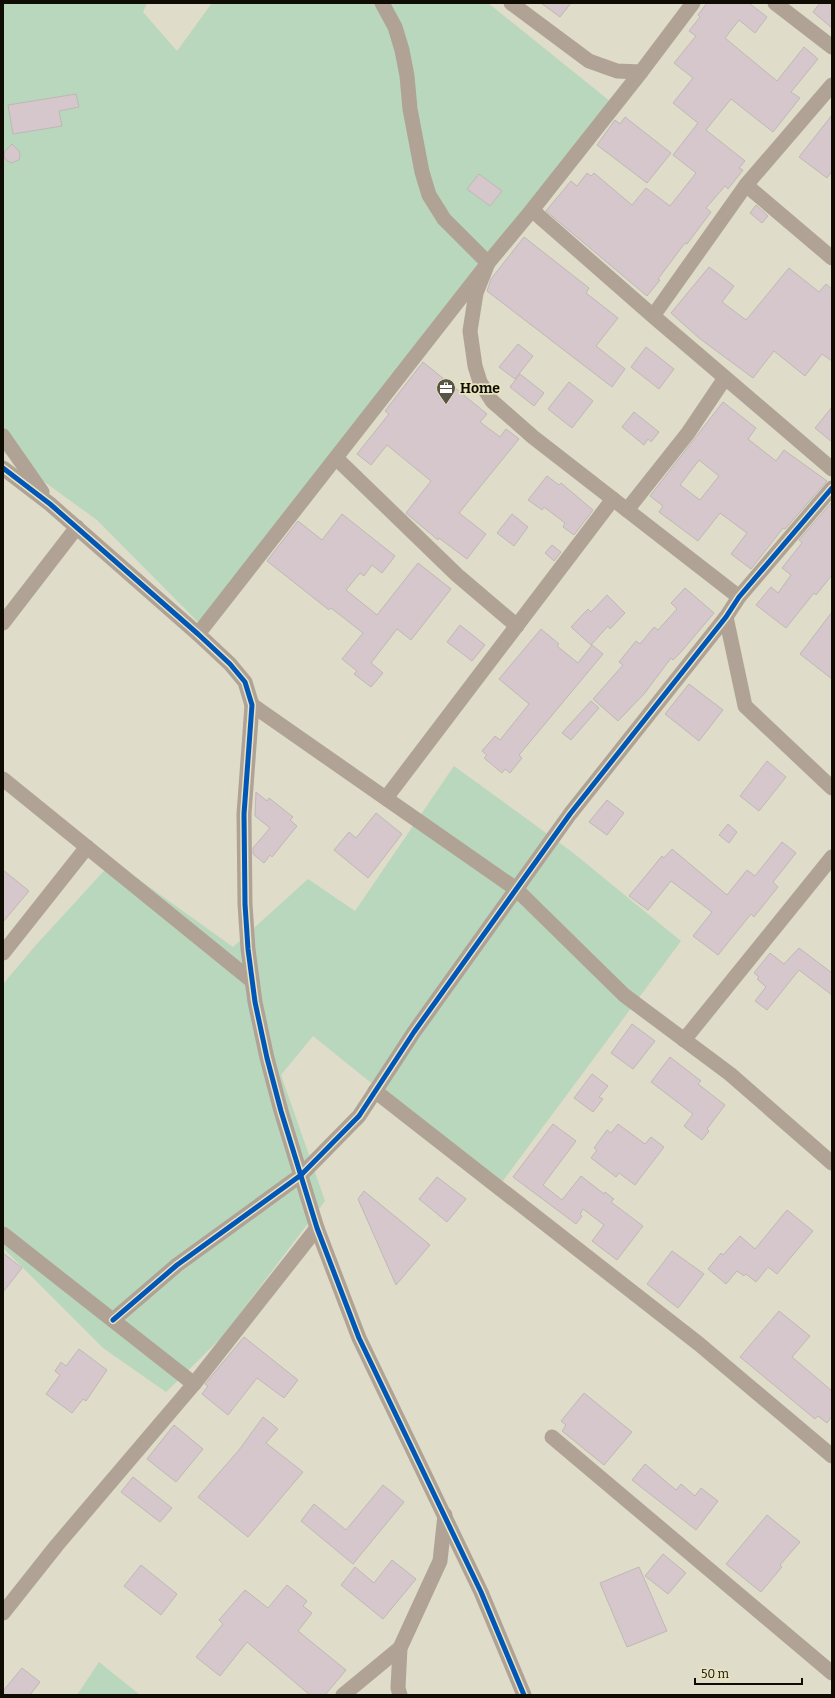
<svg xmlns="http://www.w3.org/2000/svg" width="835" height="1698" font-family="Bitter,serif">
  <style>
    .green { fill: #b8d7bd }
    .building { fill: #d6c7cc; stroke: #bfb8b5; fill-rule: evenodd }
    .lines { fill: none; stroke-linecap: round; stroke-linejoin: round }
    .minor { stroke: #b0a396; stroke-width: 15 }
    .cycleway-casing { stroke: #e9e3bf; stroke-width: 8 }
    .cycleway { stroke: #0057b8; stroke-width: 5 }
    .labels { text-anchor: middle; stroke-width: 3.5; stroke-linejoin: round; paint-order: stroke }
    .poi-label { font-size: 14px; font-weight: bold; fill: #0f0d03; stroke: #e9e3bf; text-anchor: start }
  </style>
  <rect width="100%" height="100%" fill="#dfdcc9"/>
  <!-- green -->
  <g class="green">
    <polygon points="3,3 147,3 143,12 177,51 212,3 488,3 611,102 200,624 97,520 3,452"/>
    <polygon points="454,766 572,852 681,941 499,1186 313,1036 281,1075 325,1201 222,1337 166,1392 103,1348 3,1248 3,984 36,945 113,861 233,947 308,879 355,911"/>
    <polygon points="99,1662 140,1695 77,1695"/>
  </g>
  <!-- building -->
  <g class="building">
    <polygon points="541,3 571,3 560,17"/>
    <polygon points="707,3 749,3 767,17 755,33 739,20 725,38 777,81 804,47 818,59 791,92 800,98 773,132 731,99 706,130 745,161 739,168 743,170 728,189 725,186 706,208 711,212 687,244 685,243 658,279 660,280 647,296 546,211 571,181 577,186 587,173 591,176 594,173 632,205 646,188 670,206 696,173 673,155 698,123 673,103 693,78 674,63 696,36 689,31 700,17 698,15"/>
    <polygon points="820,3 832,3 832,28 813,12"/>
    <polygon points="76,94 79,107 59,111 62,126 13,134 8,105"/>
    <polygon points="832,115 832,171 827,178 799,157"/>
    <polygon points="625,117 671,153 647,183 597,145 615,120 620,124"/>
    <polygon points="12,144 19,151 20,155 19,160 11,163 5,159 4,155 5,151"/>
    <polygon points="479,174 502,191 490,206 467,189"/>
    <polygon points="756,205 768,216 762,223 750,213"/>
    <polygon points="524,237 589,288 586,293 618,318 596,346 625,369 612,387 487,291 491,279"/>
    <polygon points="709,267 734,286 722,302 746,320 789,268 819,292 826,284 832,289 832,361 822,354 805,376 774,351 753,378 699,338 671,313"/>
    <polygon points="518,344 533,356 515,379 499,367"/>
    <polygon points="646,347 674,369 659,389 631,367"/>
    <polygon points="423,362 487,414 480,422 500,437 506,429 519,439 459,513 486,534 467,559 439,538 438,540 406,513 431,481 387,445 371,465 357,454 389,414 385,411"/>
    <polygon points="520,374 544,393 534,406 510,387"/>
    <polygon points="569,382 593,401 572,428 548,409"/>
    <path d="M723,402L756,428L748,439L776,461L784,450L827,481L785,529L783,528L751,569L731,554L747,533L720,513L698,541L659,512L663,506L650,496ZM699,460L719,476L700,500L680,485Z"/>
    <polygon points="832,407 832,442 815,428"/>
    <polygon points="634,412 659,432 651,442 648,439 644,445 622,427"/>
    <polygon points="547,476 559,485 561,483 593,510 574,535 563,527 565,523 544,507 542,510 528,500"/>
    <polygon points="832,502 832,575 816,595 814,593 786,628 756,605 771,587 778,593 791,575 782,568 802,543 799,540"/>
    <polygon points="342,514 395,556 382,573 372,565 364,576 360,573 346,590 377,615 418,563 451,589 411,640 397,629 371,663 383,673 371,687 354,674 357,671 342,659 363,633 331,608 329,610 267,561 298,521 322,540"/>
    <polygon points="512,514 528,527 514,546 497,533"/>
    <polygon points="552,545 561,552 554,561 545,553"/>
    <polygon points="685,588 714,613 681,652 673,660 671,658 644,694 618,721 593,699 623,665 619,662 636,641 640,644 654,627 658,630 677,609 671,603"/>
    <polygon points="607,595 625,613 610,629 608,626 591,645 571,627 588,609 591,612"/>
    <polygon points="832,612 832,679 800,654"/>
    <polygon points="460,625 485,645 472,661 447,642"/>
    <polygon points="541,629 559,644 557,646 578,663 592,645 603,654 519,755 522,758 510,773 505,769 502,773 484,758 487,755 482,751 495,736 500,740 529,704 499,679"/>
    <polygon points="689,684 723,710 699,741 665,714"/>
    <polygon points="591,701 599,708 571,740 562,733"/>
    <polygon points="767,761 786,777 759,811 740,796"/>
    <polygon points="256,792 267,801 269,798 293,817 290,820 297,826 272,857 270,855 264,863 253,854 253,848 270,828 255,816"/>
    <polygon points="607,800 624,813 607,835 589,822"/>
    <polygon points="376,813 402,834 368,878 334,850 349,832 356,838"/>
    <polygon points="728,824 737,832 729,843 719,835"/>
    <polygon points="782,842 796,853 773,882 778,887 754,917 751,914 718,955 693,936 712,912 671,881 648,910 629,896 662,856 664,858 672,849 727,895 747,870 755,876"/>
    <polygon points="3,870 29,891 3,922"/>
    <polygon points="799,948 832,973 832,995 799,970 767,1010 755,1001 766,987 757,979 759,977 754,973 770,953 784,964"/>
    <polygon points="632,1024 655,1041 633,1069 611,1053"/>
    <polygon points="670,1057 701,1081 698,1084 725,1105 707,1129 709,1131 702,1140 684,1126 693,1114 651,1082"/>
    <polygon points="592,1074 608,1086 599,1097 603,1099 593,1112 574,1098"/>
    <polygon points="553,1124 576,1141 543,1185 562,1200 581,1176 604,1194 605,1192 614,1199 611,1202 643,1226 617,1260 592,1241 604,1225 583,1209 580,1214 582,1216 576,1224 513,1177"/>
    <polygon points="618,1124 645,1144 651,1137 664,1147 635,1185 619,1173 616,1177 591,1158 597,1150 594,1148 607,1130 611,1133"/>
    <polygon points="437,1177 466,1199 447,1222 419,1199"/>
    <polygon points="364,1191 430,1245 396,1285 358,1199"/>
    <polygon points="787,1210 813,1231 777,1274 768,1267 756,1282 746,1274 744,1276 737,1271 726,1284 708,1269 721,1253 723,1255 740,1236 755,1249"/>
    <polygon points="672,1251 704,1274 678,1308 647,1284"/>
    <polygon points="3,1253 22,1268 3,1292"/>
    <polygon points="779,1311 810,1336 792,1357 832,1391 832,1416 827,1423 818,1416 815,1419 740,1357"/>
    <polygon points="244,1337 298,1380 284,1398 257,1378 228,1415 202,1394 208,1386 205,1384"/>
    <polygon points="79,1349 107,1370 86,1401 83,1399 72,1413 46,1394 60,1375 55,1371 61,1362 66,1366"/>
    <polygon points="584,1393 632,1432 604,1465 562,1431 566,1425 561,1421"/>
    <polygon points="263,1417 278,1429 266,1443 303,1472 248,1537 198,1497 239,1450"/>
    <polygon points="174,1425 203,1449 176,1482 147,1459"/>
    <polygon points="645,1464 676,1490 681,1484 695,1496 701,1488 718,1501 696,1530 632,1480"/>
    <polygon points="133,1477 172,1508 160,1522 121,1492"/>
    <polygon points="383,1485 404,1502 353,1564 301,1521 314,1504 346,1530"/>
    <polygon points="767,1515 800,1542 780,1565 782,1567 761,1592 726,1564"/>
    <polygon points="663,1554 686,1573 668,1594 645,1576"/>
    <polygon points="392,1560 416,1579 383,1619 341,1585 355,1567 374,1583"/>
    <polygon points="141,1565 177,1594 161,1615 124,1586"/>
    <polygon points="639,1567 667,1631 627,1647 600,1583"/>
    <polygon points="287,1585 307,1601 303,1606 312,1613 298,1631 346,1670 325,1695 310,1695 247,1642 220,1676 196,1657 223,1624 219,1620 245,1590 268,1608"/>
    <polygon points="22,1668 40,1682 30,1695 3,1695 3,1691"/>
  </g>
  <g class="lines">
    <!-- minor -->
    <g class="minor">
      <polyline points="382,3 395,27 402,50 407,76 410,109 422,172 429,195 444,219 488,263 476,293 470,331 475,366 480,382 492,401 533,437 739,597"/>
      <polyline points="511,3 589,61 617,71 641,72"/>
      <polyline points="775,3 832,47"/>
      <polyline points="746,185 832,258"/>
      <polyline points="532,210 653,316 832,469"/>
      <polyline points="653,316 746,185 832,85"/>
      <polyline points="3,436 42,492"/>
      <polyline points="336,458 457,575 517,626"/>
      <polyline points="3,468 50,504 198,634 230,664 245,682 252,705 244,814 245,904 248,949 255,1002 267,1058 281,1111 317,1228 359,1338 481,1592 524,1695"/>
      <polyline points="627,510 688,433 725,378"/>
      <polyline points="726,617 745,706 832,788"/>
      <polyline points="3,623 77,527"/>
      <polyline points="198,634 488,263 532,210 641,72 693,3"/>
      <polyline points="252,705 516,889 624,995 730,1074 832,1163"/>
      <polyline points="3,779 252,981"/>
      <polyline points="386,798 613,499"/>
      <polyline points="3,953 87,847"/>
      <polyline points="684,1040 832,857"/>
      <polyline points="375,1091 699,1344 832,1456"/>
      <polyline points="3,1234 194,1384"/>
      <polyline points="113,1320 177,1265 301,1175 359,1116 414,1032 570,814 726,617 739,597 832,488"/>
      <polyline points="552,1437 832,1673"/>
      <polyline points="3,1613 57,1545 194,1384 317,1228"/>
      <polyline points="343,1695 400,1648"/>
      <polyline points="400,1695 398,1688 400,1648 440,1561 445,1515"/>
    </g>
    <!-- cycleway casing -->
    <g class="cycleway-casing">
      <g id="cycleway">
        <polyline points="3,468 50,504 198,634 230,664 245,682 252,705 244,814 245,904 248,949 255,1002 267,1058 281,1111 317,1228 359,1338 481,1592 524,1695"/>
        <polyline points="113,1320 177,1265 301,1175 359,1116 414,1032 570,814 726,617 739,597 832,488"/>
      </g>
    </g>
    <!-- cycleway -->
    <use href="#cycleway" class="cycleway"/>
  </g>
  <!-- icons -->
  <defs>
    <g id="office-pin" transform="scale(1)"><path d="M0 17L-7.5 6A9.5 9.5 0 1 1 7.5 6Z" fill="#585548" stroke="#e9e3bf"/><path d="M-6-3h4V-5.5h4V-3h4V5H-6ZM-1-4.5V-3h2v-1.5ZM-6 0V1H6V0Z" fill="#fff"/></g>
  </defs>
  <g fill-rule="evenodd">
    <use href="#office-pin" x="446" y="388"/>
  </g>
  <g class="labels">
    <!-- poi labels -->
    <g class="poi-label">
      <text x="460" y="393">Home</text>
    </g>
  </g>
  <!-- border -->
  <rect width="835" height="1698" fill="none" stroke="#0f0d03" stroke-width="8"/>
  <!-- scale -->
  <path d="M695 1678v6h107v-6" fill="none" stroke="#0f0d03" stroke-width="2"/>
  <text x="701" y="1678" font-size="12" fill="#0f0d03" stroke="#e9e3bf" stroke-width="3" paint-order="stroke">50 m</text>
</svg>
